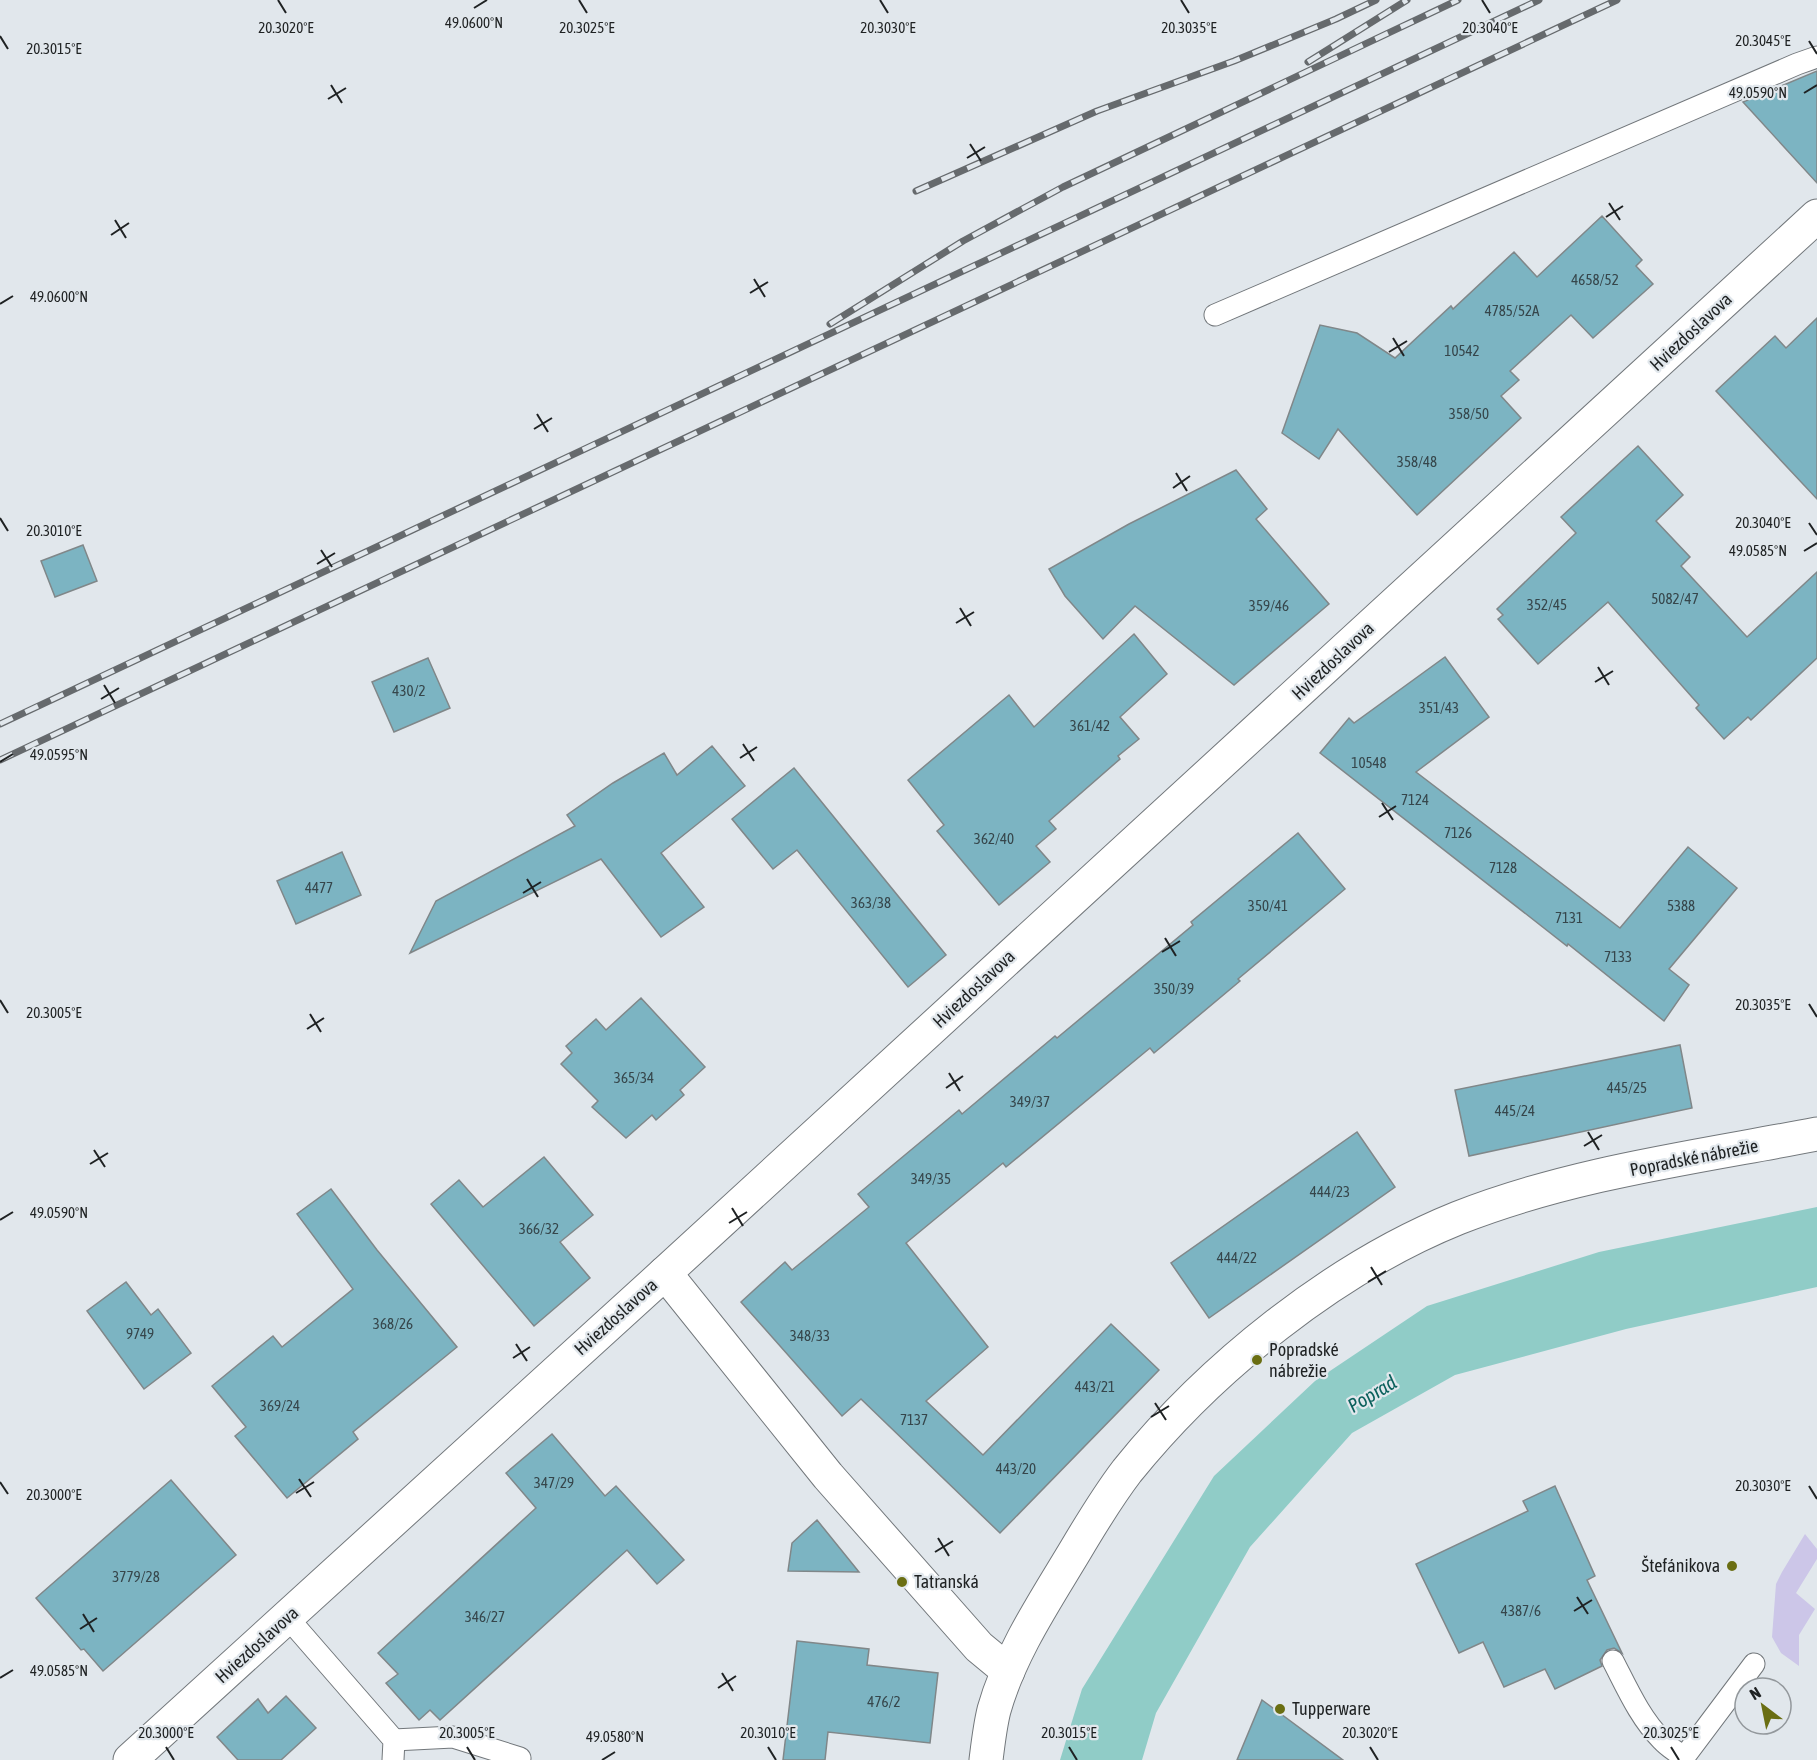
<svg xmlns="http://www.w3.org/2000/svg" width="1817" height="1760" font-family="'Asap Condensed',sans-serif">
  <style>
    .green { fill: #ccc6e8 }
    .water { fill: #90ccc7 }
    .building { fill: #7cb4c2; stroke: #808789; stroke-width: 1.5 }
    .lines { fill: none; stroke-linecap: round; stroke-linejoin: round }
    .service-casing { stroke: #72777b; stroke-width: 23 }
    .minor-casing { stroke: #72777b; stroke-width: 35 }
    .service { stroke: #fff; stroke-width: 21 }
    .minor { stroke: #fff; stroke-width: 33 }
    .rail-casing { stroke: #666a6d; stroke-width: 7 }
    .rail { stroke: #e1e7ec; stroke-width: 4.5; stroke-dasharray: 14; stroke-linecap: butt }
    .ticks { fill: none; stroke: #1f2223; stroke-width: 2 }
    .poi-dot { fill: #6a6e12; stroke: #e1e7ec; stroke-width: 2 }
    .labels { text-anchor: middle; stroke-width: 4.5; stroke-linejoin: round; paint-order: stroke }
    .number-label { font-size: 15px; fill: #36464b }
    .street-label { font-size: 18px; fill: #1f2223; stroke: #e1e7ec }
    .poi-label { font-size: 18px; fill: #1f2223; stroke: #e1e7ec; text-anchor: start }
    .water-label { font-size: 20px; font-style: italic; fill: #0b605c; stroke: #e1e7ec }
    .ticks-label { font-size: 15px; text-anchor: middle; fill: #1f2223; stroke: #e1e7ec; stroke-width: 4.5; stroke-linejoin: round; paint-order: stroke }
  </style>
  <rect width="100%" height="100%" fill="#e1e7ec"/>
  <!-- green -->
  <polygon class="green" points="1805,1534 1817,1549 1817,1559 1796,1593 1815,1609 1799,1635 1799,1666 1781,1653 1772,1637 1776,1584 1782,1572"/>
  <!-- water -->
  <polygon class="water" points="1817,1207 1817,1287 1626,1329 1455,1375 1352,1433 1250,1547 1156,1713 1142,1760 1060,1760 1082,1689 1214,1476 1315,1381 1427,1306 1599,1252"/>
  <!-- building -->
  <g class="building">
    <polygon points="1817,71 1817,183 1743,102"/>
    <polygon points="1602,216 1642,260 1636,266 1653,284 1593,338 1571,315 1510,371 1519,380 1501,396 1521,418 1417,515 1338,429 1319,459 1282,433 1320,325 1357,333 1395,358 1451,306 1453,309 1514,252 1537,277"/>
    <polygon points="1817,318 1817,499 1716,391 1775,336 1786,348"/>
    <polygon points="1638,446 1683,495 1656,521 1690,557 1681,566 1747,637 1817,572 1817,658 1751,720 1748,717 1724,739 1696,708 1699,705 1608,602 1538,664 1498,619 1503,615 1497,609 1576,533 1561,517"/>
    <polygon points="1236,470 1267,509 1256,519 1329,604 1234,685 1135,606 1103,639 1065,596 1049,569 1129,524"/>
    <polygon points="83,545 97,581 55,597 41,561"/>
    <polygon points="1134,634 1167,674 1120,717 1139,739 1118,756 1120,759 1049,821 1056,829 1036,846 1050,862 999,905 937,831 944,825 908,780 1009,695 1034,727"/>
    <polygon points="1445,657 1489,717 1416,772 1620,928 1688,847 1737,888 1669,969 1689,985 1664,1021 1568,944 1567,946 1320,753 1349,718 1354,723"/>
    <polygon points="428,658 450,708 394,732 372,682"/>
    <polygon points="712,746 745,786 661,853 704,907 661,937 601,859 410,953 436,901 575,826 567,815 613,783 664,753 677,775"/>
    <polygon points="794,768 946,955 908,987 797,850 773,869 732,819"/>
    <polygon points="1298,833 1345,889 1238,979 1240,981 1154,1053 1150,1048 1006,1167 1003,1163 906,1243 988,1347 926,1401 983,1455 1111,1324 1159,1370 1000,1533 861,1399 842,1416 741,1302 785,1262 792,1270 869,1207 858,1194 959,1110 962,1114 1055,1036 1057,1038 1193,925 1191,922"/>
    <polygon points="342,852 361,895 296,924 277,881"/>
    <polygon points="641,998 705,1067 680,1090 684,1095 656,1120 652,1115 626,1138 592,1107 598,1101 561,1064 572,1053 566,1046 596,1019 606,1030"/>
    <polygon points="1680,1045 1692,1108 1469,1156 1455,1090"/>
    <polygon points="1357,1132 1395,1187 1209,1318 1171,1263"/>
    <polygon points="544,1157 593,1215 560,1242 590,1278 534,1326 431,1204 459,1180 483,1207"/>
    <polygon points="331,1189 377,1250 457,1347 353,1432 358,1439 287,1498 235,1436 246,1427 212,1386 273,1336 282,1347 353,1289 297,1214"/>
    <polygon points="126,1282 151,1315 158,1309 191,1353 144,1389 87,1311"/>
    <polygon points="552,1434 605,1496 616,1486 684,1560 657,1584 627,1550 440,1720 430,1710 419,1720 386,1683 398,1674 378,1653 536,1508 506,1473"/>
    <polygon points="171,1480 236,1555 103,1671 84,1649 81,1650 36,1598"/>
    <polygon points="1555,1486 1595,1576 1587,1580 1622,1653 1614,1648 1607,1650 1600,1660 1602,1666 1555,1689 1545,1669 1504,1687 1483,1642 1459,1653 1416,1564 1528,1511 1523,1501"/>
    <polygon points="817,1520 859,1572 788,1571 792,1543"/>
    <polygon points="797,1641 869,1649 867,1665 938,1673 930,1743 828,1732 825,1760 783,1760"/>
    <polygon points="286,1696 316,1728 281,1760 238,1760 217,1737 258,1699 268,1713"/>
    <polygon points="1262,1700 1343,1760 1237,1760"/>
  </g>
  <g class="lines">
    <!-- service casing -->
    <g class="service-casing">
      <g id="service">
        <polyline points="1215,315 1797,64 1817,57"/>
        <polyline points="287,1617 394,1740 393,1760"/>
        <path d="M1613,1661C1627,1688 1640,1718 1662,1740C1668,1747 1677,1752 1684,1757"/>
        <polyline points="394,1740 453,1737 520,1758"/>
        <polyline points="1682,1760 1754,1664"/>
      </g>
    </g>
    <!-- minor casing -->
    <g class="minor-casing">
      <g id="minor">
        <polyline points="665,1273 828,1476 979,1647 1008,1671"/>
        <polyline points="130,1760 665,1273 1817,216"/>
        <path d="M986,1760C988,1744 990,1726 994,1710C1010,1653 1045,1601 1075,1551C1091,1524 1108,1496 1127,1471C1210,1368 1334,1268 1458,1218C1572,1173 1697,1157 1817,1134"/>
      </g>
    </g>
    <!-- service -->
    <use href="#service" class="service"/>
    <!-- minor -->
    <use href="#minor" class="minor"/>
    <!-- rail casing -->
    <g class="rail-casing">
      <g id="rail">
        <polyline points="1308,62 1407,0"/>
        <polyline points="916,191 1097,111 1234,61 1336,19 1376,0"/>
        <polyline points="830,324 963,241 1063,187 1458,0"/>
        <polyline points="0,724 1539,0"/>
        <polyline points="0,760 1617,0"/>
      </g>
    </g>
    <!-- rail -->
    <use href="#rail" class="rail"/>
  </g>
  <!-- ticks -->
  <path class="ticks" d="M278,0L286,13M579,0L587,13M880,0L888,13M1181,0L1189,13M1482,0L1490,13M474,8L487,0M0,36L8,49M1809,41L1817,54M331,85L342,103M1804,93L1817,85M328,99L346,88M970,144L981,161M967,158L985,147M1609,203L1620,220M1606,217L1623,206M115,220L126,238M111,235L129,223M754,279L765,297M750,293L768,282M0,304L13,296M1393,338L1404,356M1389,352L1407,341M537,414L548,432M534,429L552,418M1176,473L1187,491M1173,488L1190,476M0,518L8,531M1809,523L1817,535M321,550L332,567M1804,551L1817,543M317,564L335,553M960,608L971,626M956,623L974,612M1598,667L1609,685M1595,682L1613,671M104,685L115,703M101,699L119,688M743,744L754,761M740,758L757,747M0,762L13,754M1382,803L1393,820M1379,817L1396,806M527,879L538,897M523,893L541,882M1165,938L1176,956M1162,952L1180,941M0,1000L8,1013M1809,1004L1817,1017M310,1014L321,1032M307,1029L324,1018M949,1073L960,1091M946,1088L963,1076M1588,1132L1599,1150M1584,1146L1602,1135M94,1150L105,1167M90,1164L108,1153M732,1208L743,1226M0,1220L13,1212M729,1223L747,1212M1371,1267L1382,1285M1368,1282L1386,1271M516,1344L527,1361M513,1358L530,1347M1155,1403L1166,1420M1151,1417L1169,1406M299,1479L311,1497M0,1482L8,1494M1809,1486L1817,1499M296,1493L314,1482M938,1538L949,1556M935,1552L953,1541M1577,1597L1588,1614M1574,1611L1592,1600M83,1614L94,1632M80,1629L97,1618M722,1673L733,1691M0,1678L13,1670M718,1688L736,1676M166,1747L174,1760M467,1747L475,1760M768,1747L776,1760M1069,1747L1077,1760M1370,1747L1378,1760M1671,1747L1679,1760M602,1760L615,1752"/>
  <!-- markers -->
  <g class="poi-dot">
    <circle cx="1257" cy="1360" r="6"/>
    <circle cx="1732" cy="1566" r="6"/>
    <circle cx="902" cy="1582" r="6"/>
    <circle cx="1280" cy="1709" r="6"/>
  </g>
  <g class="labels">
    <!-- number labels -->
    <g class="number-label">
      <text x="1595" y="285">4658/52</text>
      <text x="1512" y="316">4785/52A</text>
      <text x="1462" y="356">10542</text>
      <text x="1469" y="419">358/50</text>
      <text x="1417" y="467">358/48</text>
      <text x="1675" y="604">5082/47</text>
      <text x="1547" y="610">352/45</text>
      <text x="1269" y="611">359/46</text>
      <text x="409" y="696">430/2</text>
      <text x="1439" y="713">351/43</text>
      <text x="1090" y="731">361/42</text>
      <text x="1369" y="768">10548</text>
      <text x="1415" y="805">7124</text>
      <text x="1458" y="838">7126</text>
      <text x="994" y="844">362/40</text>
      <text x="1503" y="873">7128</text>
      <text x="319" y="893">4477</text>
      <text x="871" y="908">363/38</text>
      <text x="1268" y="911">350/41</text>
      <text x="1681" y="911">5388</text>
      <text x="1569" y="923">7131</text>
      <text x="1618" y="962">7133</text>
      <text x="1174" y="994">350/39</text>
      <text x="634" y="1083">365/34</text>
      <text x="1627" y="1093">445/25</text>
      <text x="1030" y="1107">349/37</text>
      <text x="1515" y="1116">445/24</text>
      <text x="931" y="1184">349/35</text>
      <text x="1330" y="1197">444/23</text>
      <text x="539" y="1234">366/32</text>
      <text x="1237" y="1263">444/22</text>
      <text x="393" y="1329">368/26</text>
      <text x="140" y="1339">9749</text>
      <text x="810" y="1341">348/33</text>
      <text x="1095" y="1392">443/21</text>
      <text x="280" y="1411">369/24</text>
      <text x="914" y="1425">7137</text>
      <text x="1016" y="1474">443/20</text>
      <text x="554" y="1488">347/29</text>
      <text x="136" y="1582">3779/28</text>
      <text x="1521" y="1616">4387/6</text>
      <text x="485" y="1622">346/27</text>
      <text x="884" y="1707">476/2</text>
    </g>
    <!-- street labels -->
    <g class="street-label">
      <text transform="translate(1691 332) rotate(-43)" y="6">Hviezdoslavova</text>
      <text transform="translate(1333 661) rotate(-43)" y="6">Hviezdoslavova</text>
      <text transform="translate(974 989) rotate(-43)" y="6">Hviezdoslavova</text>
      <text transform="translate(1694 1158) rotate(-11)" y="6">Popradské nábrežie</text>
      <text transform="translate(616 1317) rotate(-42)" y="6">Hviezdoslavova</text>
      <text transform="translate(257 1645) rotate(-42)" y="6">Hviezdoslavova</text>
    </g>
    <!-- poi labels -->
    <g class="poi-label">
      <text x="1269" y="1356">Popradské<tspan x="1269" dy="21">nábrežie</tspan></text>
      <text x="1720" y="1572" text-anchor="end">Štefánikova</text>
      <text x="914" y="1588">Tatranská</text>
      <text x="1292" y="1715">Tupperware</text>
    </g>
    <!-- water labels -->
    <g class="water-label">
      <text transform="translate(1372 1394) rotate(-31)" y="7">Poprad</text>
    </g>
  </g>
  <g class="ticks-label">
    <text x="474" y="28">49.0600°N</text>
    <text x="286" y="33">20.3020°E</text>
    <text x="587" y="33">20.3025°E</text>
    <text x="888" y="33">20.3030°E</text>
    <text x="1189" y="33">20.3035°E</text>
    <text x="1490" y="33">20.3040°E</text>
    <text x="1763" y="46">20.3045°E</text>
    <text x="54" y="54">20.3015°E</text>
    <text x="1758" y="98">49.0590°N</text>
    <text x="59" y="302">49.0600°N</text>
    <text x="1763" y="528">20.3040°E</text>
    <text x="54" y="536">20.3010°E</text>
    <text x="1758" y="556">49.0585°N</text>
    <text x="59" y="760">49.0595°N</text>
    <text x="1763" y="1010">20.3035°E</text>
    <text x="54" y="1018">20.3005°E</text>
    <text x="59" y="1218">49.0590°N</text>
    <text x="1763" y="1491">20.3030°E</text>
    <text x="54" y="1500">20.3000°E</text>
    <text x="59" y="1676">49.0585°N</text>
    <text x="166" y="1738">20.3000°E</text>
    <text x="467" y="1738">20.3005°E</text>
    <text x="768" y="1738">20.3010°E</text>
    <text x="1069" y="1738">20.3015°E</text>
    <text x="1370" y="1738">20.3020°E</text>
    <text x="1671" y="1738">20.3025°E</text>
    <text x="615" y="1742">49.0580°N</text>
  </g>
  <!-- north arrow -->
  <g transform="translate(1763 1706) rotate(328)"><circle r="28" fill="#e1e7ec" stroke="#93989c" stroke-width="1.5"/>
  <path d="M0-4.5L10 22L0 15L-10 22Z" fill="#6a6e12"/>
  <text y="-9" font-size="16" font-weight="bold" text-anchor="middle" fill="#1f2223">N</text>
  </g>
</svg>
